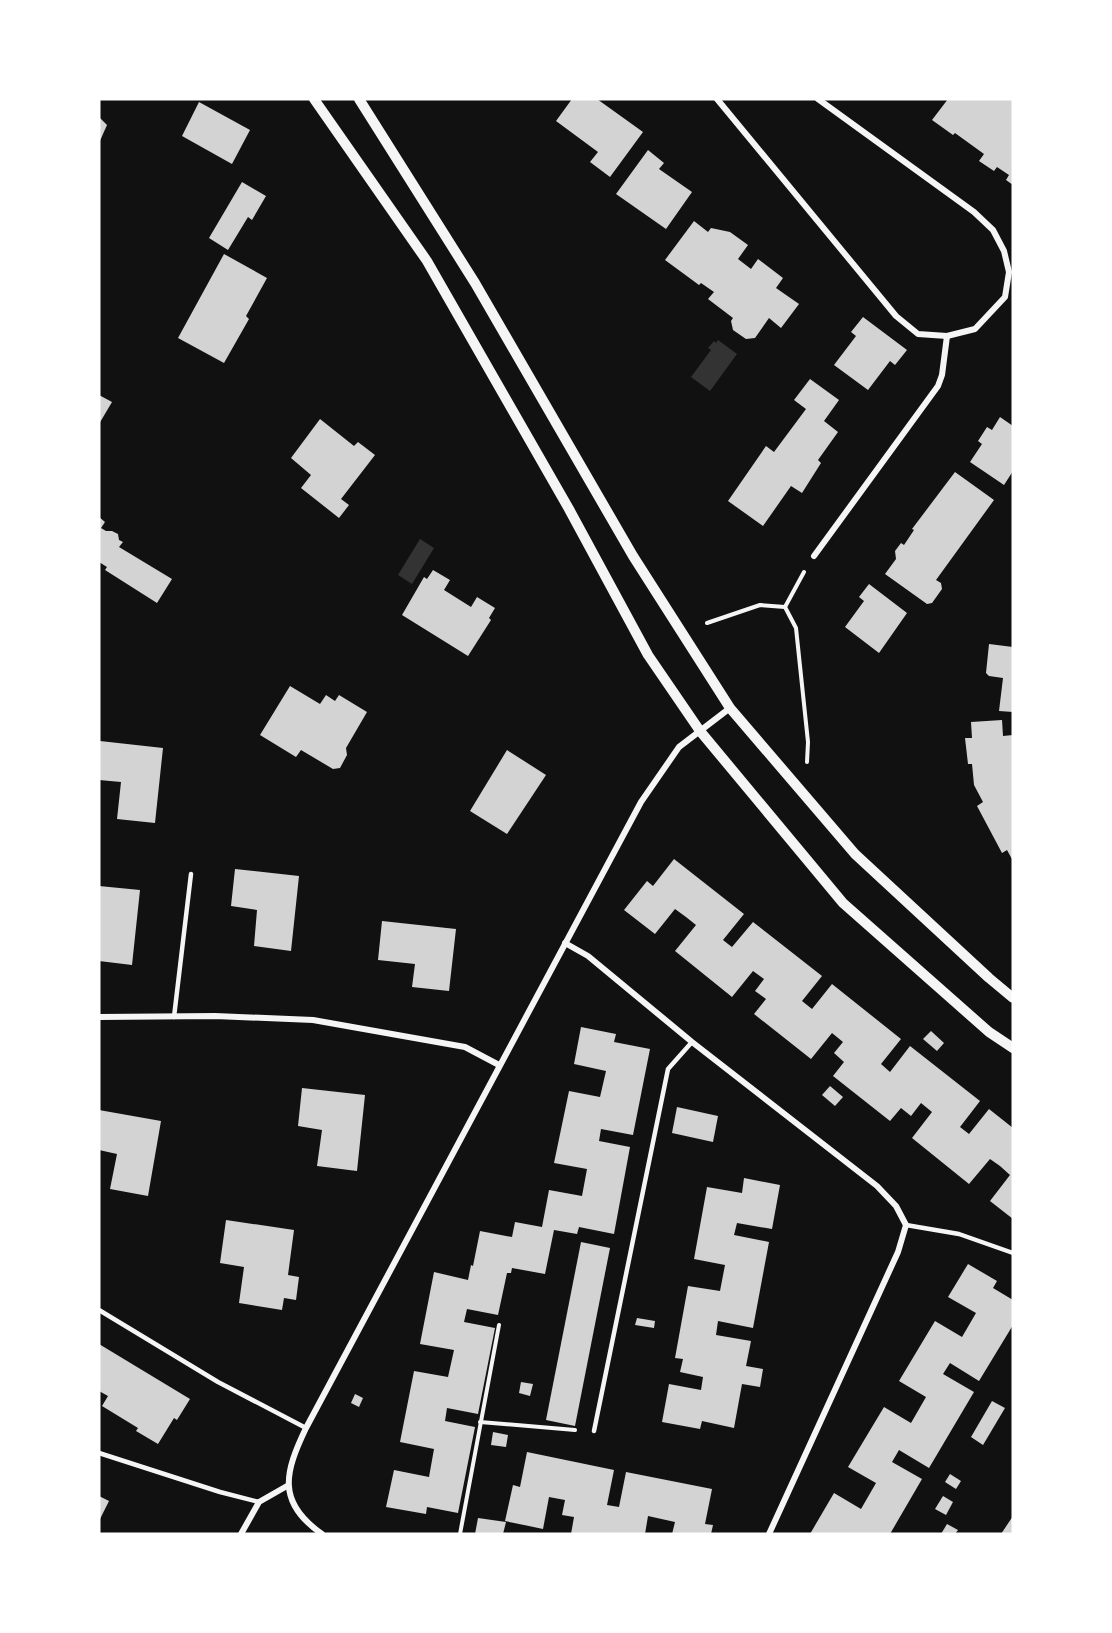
<svg xmlns="http://www.w3.org/2000/svg" width="1112" height="1633" font-family="'Work Sans',sans-serif">
  <style>
    .water { fill: #333 }
    .building { fill: #d3d3d3 }
    .lines { fill: none; stroke-linecap: round; stroke-linejoin: round }
    .path { stroke: #f5f5f5; stroke-width: 4 }
    .service { stroke: #f5f5f5; stroke-width: 4.5 }
    .minor { stroke: #f5f5f5; stroke-width: 6 }
    .tertiary { stroke: #f5f5f5; stroke-width: 10 }
  </style>
  <rect width="100%" height="100%" fill="#111"/>
  <!-- water -->
  <g class="water">
    <polygon points="718,340 737,354 710,391 691,377 711,350 708,348 714,341 716,343"/>
    <polygon points="420,539 434,548 412,584 398,575"/>
  </g>
  <!-- building -->
  <g class="building">
    <polygon points="572,99 597,99 643,132 610,177 590,162 598,152 556,121"/>
    <polygon points="948,99 1013,99 1013,185 1006,180 1009,175 997,167 994,171 979,161 984,154 955,133 953,135 932,120"/>
    <polygon points="199,102 250,130 232,164 182,136"/>
    <polygon points="99,117 107,125 99,143"/>
    <polygon points="648,150 664,163 659,169 692,192 666,229 616,194"/>
    <polygon points="242,182 266,196 252,220 248,217 228,250 209,238"/>
    <polygon points="694,221 708,232 711,228 730,232 748,245 738,259 751,269 758,259 783,278 776,288 799,304 781,328 769,318 755,338 746,339 733,330 731,321 733,318 708,299 714,292 701,283 699,285 665,260"/>
    <polygon points="224,254 267,278 246,316 249,319 224,363 178,338"/>
    <polygon points="863,317 907,350 895,365 890,361 868,390 834,365 856,336 851,332"/>
    <polygon points="810,379 839,400 824,421 838,432 818,460 821,463 802,493 791,486 763,526 728,501 766,446 774,452 806,409 794,400"/>
    <polygon points="99,395 112,402 99,424"/>
    <polygon points="1000,417 1013,426 1013,471 1004,485 970,462 982,444 978,441 987,427 992,430"/>
    <polygon points="320,419 354,446 358,442 375,455 341,499 349,505 339,518 301,488 311,475 291,458"/>
    <polygon points="955,472 994,500 936,580 941,583 942,589 932,603 927,604 885,574 896,559 895,551 901,543 904,545 914,530 912,529"/>
    <polygon points="99,517 105,522 101,528 106,531 112,531 118,534 119,540 123,542 119,547 172,579 157,603 105,570 107,567 99,562"/>
    <polygon points="433,570 450,580 444,590 471,607 477,597 495,608 489,618 491,620 468,656 402,615 424,577 427,579"/>
    <polygon points="869,584 907,613 879,653 845,627 864,601 859,597"/>
    <polygon points="989,644 1013,647 1013,712 999,711 1003,678 989,676 986,673"/>
    <polygon points="290,686 320,704 326,695 335,701 339,695 367,712 346,748 347,755 340,768 333,769 301,750 296,757 260,735"/>
    <polygon points="1002,720 1003,736 1013,735 1013,861 1007,850 1002,853 977,806 983,802 974,785 972,764 968,764 965,738 972,738 971,722"/>
    <polygon points="100,741 163,748 155,823 117,819 121,782 99,780"/>
    <polygon points="507,750 546,775 507,834 470,811"/>
    <polygon points="674,859 744,914 723,940 728,944 732,947 753,922 822,976 802,1001 812,1009 832,984 901,1039 881,1064 890,1072 910,1046 980,1101 960,1127 969,1134 989,1109 1013,1128 1013,1219 990,1201 1010,1175 1000,1166 990,1159 969,1184 912,1138 932,1112 921,1103 911,1116 901,1108 890,1121 833,1076 844,1062 834,1053 843,1042 832,1033 811,1059 754,1014 766,999 755,991 764,979 753,971 732,997 675,951 696,925 686,917 675,909 655,934 624,910 647,881 653,886"/>
    <polygon points="235,869 299,876 291,951 254,946 257,910 231,906"/>
    <polygon points="99,886 140,890 132,965 99,961"/>
    <polygon points="382,921 456,929 449,991 412,987 415,964 378,960"/>
    <polygon points="581,1027 616,1034 614,1042 650,1049 633,1135 601,1129 599,1141 630,1147 614,1234 579,1227 577,1234 554,1230 545,1274 512,1268 511,1273 507,1273 498,1315 467,1309 464,1322 495,1328 478,1414 447,1408 445,1421 475,1427 458,1513 427,1507 426,1514 386,1507 394,1470 429,1477 434,1449 400,1442 414,1371 448,1377 454,1350 420,1344 434,1272 468,1280 471,1265 473,1266 480,1231 512,1237 515,1222 542,1227 549,1190 582,1196 587,1169 554,1163 569,1091 600,1097 606,1071 574,1064"/>
    <polygon points="931,1031 944,1043 937,1051 923,1039"/>
    <polygon points="830,1086 843,1097 835,1106 822,1095"/>
    <polygon points="302,1088 365,1095 357,1171 317,1166 322,1130 298,1126"/>
    <polygon points="677,1107 718,1116 713,1142 672,1133"/>
    <polygon points="99,1110 161,1121 148,1196 110,1189 117,1154 99,1150"/>
    <polygon points="744,1178 780,1185 772,1229 737,1223 734,1235 769,1242 753,1328 718,1321 716,1335 751,1341 746,1366 763,1369 760,1387 742,1384 734,1428 702,1421 700,1429 662,1422 669,1384 701,1390 703,1377 680,1372 683,1359 675,1358 688,1286 720,1291 725,1265 694,1259 707,1187 742,1193"/>
    <polygon points="226,1220 294,1230 288,1275 299,1277 296,1300 284,1298 282,1310 239,1303 244,1267 220,1263"/>
    <polygon points="581,1242 610,1248 575,1426 546,1420"/>
    <polygon points="968,1264 997,1281 993,1288 1013,1300 1013,1325 979,1381 950,1363 943,1374 974,1392 929,1468 899,1450 892,1462 922,1479 890,1534 810,1534 834,1493 861,1509 876,1483 848,1467 884,1407 911,1423 926,1397 899,1381 935,1321 962,1337 976,1313 948,1297"/>
    <polygon points="637,1318 655,1321 654,1328 635,1325"/>
    <polygon points="99,1344 190,1399 177,1420 174,1418 158,1444 136,1431 138,1428 102,1406 108,1396 99,1391"/>
    <polygon points="521,1382 533,1384 530,1396 519,1393"/>
    <polygon points="355,1394 363,1398 359,1407 351,1403"/>
    <polygon points="992,1401 1005,1408 983,1445 971,1437"/>
    <polygon points="493,1432 508,1435 506,1447 491,1445"/>
    <polygon points="527,1452 614,1470 607,1505 619,1507 626,1472 712,1489 705,1524 713,1525 711,1534 672,1534 675,1522 648,1516 645,1534 571,1534 574,1517 562,1515 565,1500 549,1497 543,1529 505,1521 513,1485 520,1487"/>
    <polygon points="950,1474 961,1481 956,1489 945,1482"/>
    <polygon points="99,1496 109,1501 99,1521"/>
    <polygon points="943,1496 953,1502 946,1515 935,1509"/>
    <polygon points="1013,1516 1013,1534 1001,1534"/>
    <polygon points="478,1518 506,1522 503,1534 475,1534"/>
    <polygon points="947,1524 958,1530 955,1534 941,1534"/>
  </g>
  <g class="lines">
    <!-- path -->
    <g class="path">
      <polyline points="785,607 796,628 808,742 807,762"/>
      <polyline points="707,623 760,605 785,607 804,572"/>
      <polyline points="480,1422 575,1430"/>
      <polyline points="460,1534 499,1325"/>
    </g>
    <!-- service -->
    <g class="service">
      <polyline points="174,1017 191,874"/>
      <polyline points="906,1225 959,1234 1013,1253"/>
      <polyline points="99,1310 218,1382 306,1428"/>
      <polyline points="594,1431 668,1069 692,1042"/>
      <polyline points="99,1453 220,1492 259,1502"/>
    </g>
    <!-- minor -->
    <g class="minor">
      <polyline points="717,99 896,316 918,334 947,336 975,329 1005,297 1009,272 1004,251 993,230 974,212 818,99"/>
      <polyline points="814,556 938,386 942,375 947,336"/>
      <polyline points="565,943 588,956 692,1042 877,1186 896,1206 906,1225 898,1252 769,1534"/>
      <polyline points="99,1017 215,1016 313,1020 465,1047 499,1065"/>
      <polyline points="241,1534 259,1502 287,1486"/>
      <path d="M322,1534C276,1502 285,1472 306,1428L641,802L679,747L730,708"/>
    </g>
    <!-- tertiary -->
    <g class="tertiary">
      <polyline points="314,99 427,261 569,509 648,655 700,731 843,903 989,1032 1013,1048"/>
      <polyline points="359,99 475,283 633,556 730,708 855,854 989,978 1013,998"/>
    </g>
  </g>
  <!-- border -->
  <rect width="1112" height="1633" fill="none" stroke="#ffffff" stroke-width="201"/>
</svg>
